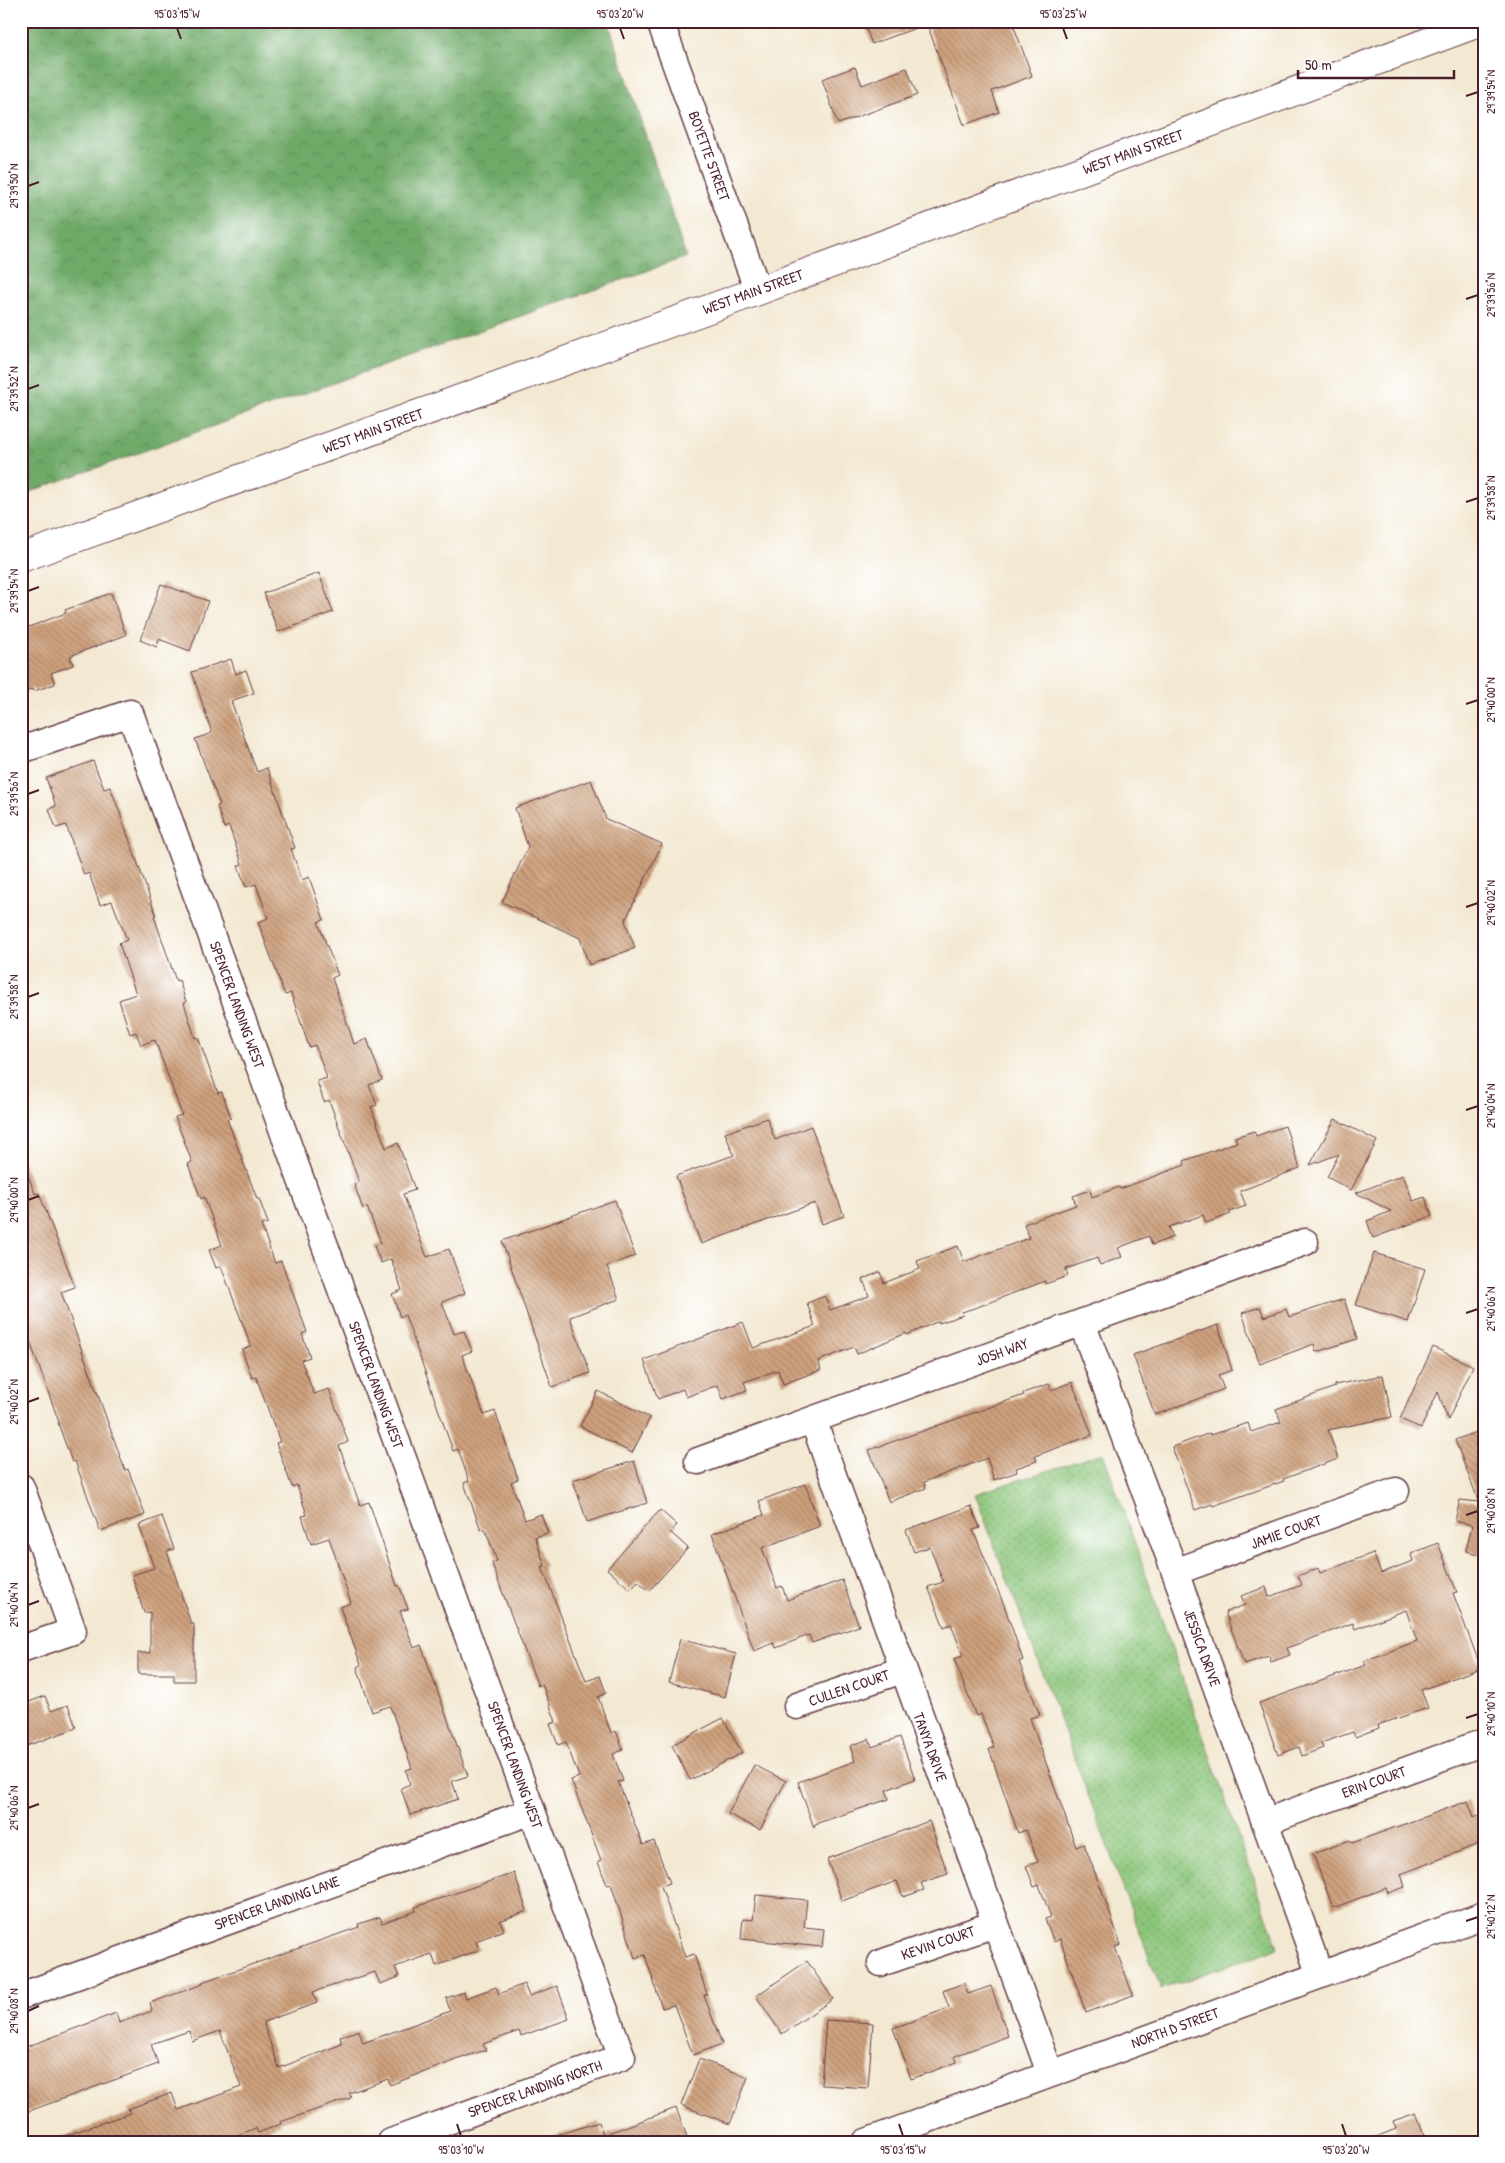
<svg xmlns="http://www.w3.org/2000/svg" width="1505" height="2163" font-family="'Patrick Hand',sans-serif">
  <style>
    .grass { fill: url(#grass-dots); stroke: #6a7252 }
    .forest { fill: url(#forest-crowns); stroke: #5d644a }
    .building { fill: url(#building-back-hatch) }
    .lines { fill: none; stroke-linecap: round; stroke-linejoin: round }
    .minor-casing { stroke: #633d44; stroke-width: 29 }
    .major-casing { stroke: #633d44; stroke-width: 30 }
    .minor { stroke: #fff; stroke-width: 26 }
    .major { stroke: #fff; stroke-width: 28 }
    .ticks { fill: none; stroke: #4a1f2b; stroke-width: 2 }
    .labels { text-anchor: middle; stroke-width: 4; stroke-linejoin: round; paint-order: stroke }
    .street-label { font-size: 15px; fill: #4a1f2b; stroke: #fff }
    .neatline { fill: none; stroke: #4a1f2b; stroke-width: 2 }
    .ticks-label { font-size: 12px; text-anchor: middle; fill: #4a1f2b }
  </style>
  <defs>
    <pattern id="grass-dots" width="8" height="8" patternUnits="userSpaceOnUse" patternTransform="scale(1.25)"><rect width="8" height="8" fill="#8bc579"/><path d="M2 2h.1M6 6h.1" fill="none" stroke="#749f63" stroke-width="1.8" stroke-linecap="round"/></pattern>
    <pattern id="forest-crowns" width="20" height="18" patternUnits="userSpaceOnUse" patternTransform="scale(1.25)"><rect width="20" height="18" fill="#70aa69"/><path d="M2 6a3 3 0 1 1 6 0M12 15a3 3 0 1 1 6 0" fill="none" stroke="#5e8a57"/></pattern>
    <pattern id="building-back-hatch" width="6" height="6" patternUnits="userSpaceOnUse" patternTransform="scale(1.25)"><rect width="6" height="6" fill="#cea17d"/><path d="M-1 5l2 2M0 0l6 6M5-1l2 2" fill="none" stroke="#a98367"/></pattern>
  </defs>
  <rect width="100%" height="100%" fill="#fff"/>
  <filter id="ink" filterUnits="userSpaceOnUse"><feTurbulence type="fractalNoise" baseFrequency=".02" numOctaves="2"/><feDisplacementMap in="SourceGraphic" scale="10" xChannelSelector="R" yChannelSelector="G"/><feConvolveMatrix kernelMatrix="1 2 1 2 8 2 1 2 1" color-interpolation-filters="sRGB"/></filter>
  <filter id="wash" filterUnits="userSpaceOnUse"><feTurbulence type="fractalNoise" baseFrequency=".0096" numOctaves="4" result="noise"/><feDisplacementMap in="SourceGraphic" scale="20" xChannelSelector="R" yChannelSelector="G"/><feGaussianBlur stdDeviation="1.12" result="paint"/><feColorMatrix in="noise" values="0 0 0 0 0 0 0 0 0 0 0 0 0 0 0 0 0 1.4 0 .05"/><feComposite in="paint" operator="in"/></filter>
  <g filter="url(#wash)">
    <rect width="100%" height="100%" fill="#f3e8d1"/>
    <!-- grass -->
    <polygon class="grass" points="1103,1453 1278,1948 1161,1989 975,1494"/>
    <!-- forest -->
    <polygon class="forest" points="21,21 608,21 686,257 21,495"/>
    <g id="blocks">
      <!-- building -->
      <g class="building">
        <polygon points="863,21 1012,21 1032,76 992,91 999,112 964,125 927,24 872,44"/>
        <polygon points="855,67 862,85 907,68 917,95 838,124 822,79"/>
        <polygon points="319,573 333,612 278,632 264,593"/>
        <polygon points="161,584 208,601 190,651 159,639 157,647 140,640"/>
        <polygon points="111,593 126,635 70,656 73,665 51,673 55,684 34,691 33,689 21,693 21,630 66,613 65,610"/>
        <polygon points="231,659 236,674 246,670 254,693 231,701 257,772 267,768 295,848 291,849 302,880 309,877 324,920 318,922 338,975 332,978 354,1044 367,1039 382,1080 369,1085 377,1105 371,1107 386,1148 398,1143 415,1190 403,1194 427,1257 449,1249 465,1293 442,1302 454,1334 464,1331 472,1351 462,1355 484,1415 495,1411 518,1479 511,1482 525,1520 541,1514 548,1533 535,1537 545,1566 542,1567 586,1681 600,1676 606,1693 598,1697 611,1733 616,1731 623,1750 613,1754 623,1781 618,1782 643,1845 654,1841 670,1883 661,1886 685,1957 694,1954 707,1994 704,1995 722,2044 693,2055 674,2005 662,2008 645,1955 635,1958 611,1884 607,1885 598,1862 601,1860 571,1780 579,1777 566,1742 558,1745 550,1724 556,1722 542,1684 538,1686 499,1583 492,1563 497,1561 485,1529 481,1530 464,1483 469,1481 458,1449 453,1451 405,1315 400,1317 392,1294 402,1290 391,1259 381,1263 374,1246 381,1243 367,1207 363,1209 354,1184 359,1182 329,1100 324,1102 317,1081 327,1078 315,1045 309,1047 291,993 285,995 258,922 268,918 256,884 246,887 238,866 242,864 229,826 224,828 217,806 220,805 195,739 212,733 192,672"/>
        <polygon points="93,761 104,789 110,787 117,805 156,915 154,916 176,981 179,980 186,1002 184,1003 195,1038 198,1037 218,1093 222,1092 231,1118 227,1119 257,1199 259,1199 268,1223 261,1225 275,1263 281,1261 307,1332 302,1334 310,1357 301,1360 314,1394 329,1389 348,1442 339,1446 360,1505 369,1502 397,1586 399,1585 408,1609 400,1611 414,1648 421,1645 468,1776 452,1781 458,1799 410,1815 401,1788 410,1784 406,1770 412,1768 390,1706 372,1712 357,1667 361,1665 340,1607 351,1603 329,1538 311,1544 302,1516 307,1515 297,1485 292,1487 276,1443 280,1442 256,1377 252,1378 242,1350 251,1346 221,1266 216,1268 209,1250 222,1245 204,1197 201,1199 188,1164 192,1162 175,1117 182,1115 155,1040 141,1045 136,1032 130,1034 119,1000 136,994 119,943 127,940 112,901 100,905 89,873 84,875 66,825 56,828 49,809 56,806 46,778"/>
        <polygon points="591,780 606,819 662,844 625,921 635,948 589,965 580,938 502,902 528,847 515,808"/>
        <polygon points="767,1118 775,1140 811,1126 844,1216 822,1224 815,1203 701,1244 676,1176 734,1155 725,1133"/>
        <polygon points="1335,1119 1377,1141 1351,1190 1327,1177 1339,1154 1310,1165"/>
        <polygon points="1285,1126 1300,1168 1240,1191 1246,1206 1229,1212 1231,1214 1206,1223 1203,1215 1169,1227 1173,1237 1152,1245 1149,1236 1118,1248 1122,1257 1100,1265 1097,1258 1066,1269 1068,1276 1045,1284 1045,1281 980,1306 962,1312 963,1315 939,1323 939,1321 907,1335 906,1333 857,1354 854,1347 818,1361 821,1370 783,1384 778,1370 744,1382 747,1390 723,1399 718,1385 686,1397 683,1389 658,1399 644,1360 743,1322 753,1348 815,1326 807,1303 825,1296 830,1310 869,1296 863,1279 880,1272 884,1283 920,1269 917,1261 958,1246 964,1262 1029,1238 1024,1224 1076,1205 1073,1196 1090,1190 1092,1197 1119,1187 1120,1189 1185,1165 1184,1161 1237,1142 1235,1137 1254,1131 1256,1136"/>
        <polygon points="23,1162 35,1194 39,1193 75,1287 61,1292 125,1470 128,1469 145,1515 100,1531 75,1461 72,1462 58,1423 59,1422 21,1317 21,1163"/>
        <polygon points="1403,1175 1413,1201 1425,1197 1432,1216 1373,1238 1367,1221 1391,1211 1356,1193"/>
        <polygon points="615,1200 635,1256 607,1266 619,1299 570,1317 590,1373 552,1387 502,1241"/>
        <polygon points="1374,1253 1425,1269 1408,1322 1356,1305"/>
        <polygon points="1344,1299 1357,1339 1316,1352 1314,1344 1260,1364 1242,1313 1260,1307 1264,1317 1286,1309 1289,1317"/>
        <polygon points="1218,1325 1232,1370 1218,1375 1224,1389 1155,1415 1133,1355"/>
        <polygon points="1433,1347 1473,1366 1448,1420 1438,1392 1421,1428 1400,1419"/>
        <polygon points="1383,1375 1392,1417 1328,1430 1338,1459 1283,1479 1284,1481 1213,1506 1212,1504 1195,1510 1172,1447 1210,1433 1210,1435 1248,1423 1251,1432 1281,1422 1276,1409 1335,1387 1335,1385"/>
        <polygon points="1072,1382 1092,1435 1035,1456 1037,1461 1016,1468 1017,1472 994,1480 987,1458 924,1482 926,1488 889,1502 869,1450 1024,1395 1023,1393 1049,1384 1051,1390"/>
        <polygon points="598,1391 650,1418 632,1453 580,1426"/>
        <polygon points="1484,1429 1484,1555 1466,1551 1472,1525 1455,1521 1460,1500 1479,1502 1455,1440"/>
        <polygon points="634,1461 647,1503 587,1522 573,1480"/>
        <polygon points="805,1484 820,1526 762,1548 777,1588 782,1586 787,1600 842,1580 859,1626 812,1643 809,1635 776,1648 774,1643 754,1651 712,1534 764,1515 759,1501"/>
        <polygon points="971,1506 980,1528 973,1530 1004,1605 1023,1660 1019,1662 1040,1715 1030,1718 1076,1847 1084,1844 1102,1891 1121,1945 1115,1947 1133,1995 1086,2013 1060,1939 1054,1942 1045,1919 1051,1917 1039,1885 1034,1887 1026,1866 1038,1862 1026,1830 1018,1833 989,1749 994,1747 981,1714 976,1716 954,1659 963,1656 951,1624 944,1627 928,1587 943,1582 930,1547 914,1552 906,1530"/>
        <polygon points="660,1510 677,1525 670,1532 688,1548 649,1591 638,1581 630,1589 607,1569"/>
        <polygon points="162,1516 174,1549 167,1551 191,1624 194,1624 194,1681 174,1681 174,1674 138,1674 138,1653 150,1653 150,1612 144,1613 132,1575 154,1568 139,1525"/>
        <polygon points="1438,1543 1457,1592 1453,1593 1481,1668 1421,1690 1428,1708 1378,1725 1379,1728 1355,1737 1353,1732 1321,1743 1323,1748 1302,1756 1299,1747 1278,1755 1259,1703 1366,1665 1364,1661 1417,1641 1406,1610 1355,1629 1353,1623 1287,1648 1290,1655 1271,1662 1269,1656 1244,1664 1225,1612 1245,1605 1241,1596 1266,1587 1269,1597 1302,1585 1298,1576 1318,1568 1320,1573 1373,1553 1381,1573 1413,1561 1411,1554"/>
        <polygon points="680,1639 736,1654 725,1697 669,1682"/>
        <polygon points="45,1696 51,1711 68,1705 76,1728 21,1748 21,1705"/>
        <polygon points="723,1718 742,1753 690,1780 672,1745"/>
        <polygon points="900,1737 915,1779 886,1790 889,1799 815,1824 814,1828 798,1782 855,1761 850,1746 869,1739 872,1747"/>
        <polygon points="754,1765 786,1781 760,1830 728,1814"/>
        <polygon points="1468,1801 1474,1817 1484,1813 1484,1842 1401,1874 1405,1887 1388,1893 1386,1888 1333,1908 1313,1854 1350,1840 1352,1843"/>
        <polygon points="929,1821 948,1874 921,1883 924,1890 903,1897 897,1881 842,1901 827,1859"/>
        <polygon points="514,1873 527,1911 500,1921 504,1930 476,1941 479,1950 436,1966 432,1954 395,1967 399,1977 380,1984 375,1972 313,1992 317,2003 263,2022 279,2068 342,2044 340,2037 359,2030 363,2043 450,2011 446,1998 464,1992 466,1998 496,1987 499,1994 524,1984 529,1996 557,1986 569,2019 521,2036 519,2031 483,2044 486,2050 467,2056 390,2085 388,2079 349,2093 351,2098 280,2122 281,2124 258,2133 256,2128 220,2142 56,2142 56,2139 130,2113 128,2109 172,2093 178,2110 241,2087 220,2031 192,2041 189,2031 151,2044 158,2064 21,2114 21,2049 116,2013 119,2023 152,2011 150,2003 203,1984 202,1982 359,1927 358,1924 380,1917 382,1923 416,1911 415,1907"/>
        <polygon points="756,1895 807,1900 804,1927 824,1929 822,1947 741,1939 743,1919 753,1920"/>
        <polygon points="807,1961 833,1999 782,2034 756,1996"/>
        <polygon points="964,1983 968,1994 991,1986 1008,2036 955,2056 957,2062 911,2079 893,2028 949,2008 943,1991"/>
        <polygon points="826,2020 873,2023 868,2088 821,2085"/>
        <polygon points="699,2059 748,2077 730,2124 681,2105"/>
        <polygon points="676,2108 689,2142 547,2142 547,2138 599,2122 603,2135"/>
        <polygon points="1416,2113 1426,2142 1368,2142 1368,2140 1396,2129 1393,2121"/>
      </g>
    </g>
  </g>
  <g filter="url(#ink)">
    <use href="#blocks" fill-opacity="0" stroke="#633d44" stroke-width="1"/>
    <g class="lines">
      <!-- minor casing -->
      <g class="minor-casing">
        <g id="minor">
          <polyline points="660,21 758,291"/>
          <polyline points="21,750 130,713 622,2057 391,2142"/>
          <polyline points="1082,1323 1175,1572 1320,1975"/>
          <polyline points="813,1420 1050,2073"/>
          <polyline points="698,1461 1305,1242"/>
          <polyline points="21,1487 73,1631 21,1649"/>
          <polyline points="1175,1572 1396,1491"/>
          <polyline points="797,1706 902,1670"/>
          <polyline points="1265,1822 1484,1742"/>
          <polyline points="881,1963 995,1924"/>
          <polyline points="21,1996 532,1811"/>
          <polyline points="866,2142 1484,1915"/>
        </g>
      </g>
      <!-- major casing -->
      <g class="major-casing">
        <polyline id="major" points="21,558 758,291 1484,21"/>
      </g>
      <!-- minor -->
      <use href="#minor" class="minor"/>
      <!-- major -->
      <use href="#major" class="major"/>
    </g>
  </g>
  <!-- ticks -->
  <path class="ticks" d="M177,28L181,39M620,28L624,39M1063,28L1067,39M1466,96L1478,92M28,186L39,182M1466,299L1478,295M28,389L39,385M1466,502L1478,498M28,591L39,587M1466,704L1478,700M28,794L39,790M1466,907L1478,903M28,997L39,993M1466,1110L1478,1106M28,1200L39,1196M1466,1313L1478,1309M28,1402L39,1398M1466,1515L1478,1511M28,1605L39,1601M1466,1718L1478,1714M28,1808L39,1804M1466,1921L1478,1917M28,2011L39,2006M457,2124L461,2136M899,2124L903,2136M1342,2124L1346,2136"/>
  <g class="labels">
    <!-- street labels -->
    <g class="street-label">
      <text transform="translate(1133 152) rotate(-20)" y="5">WEST MAIN STREET</text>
      <text transform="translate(709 156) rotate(70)" y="5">BOYETTE STREET</text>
      <text transform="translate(753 292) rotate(-20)" y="5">WEST MAIN STREET</text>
      <text transform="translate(373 431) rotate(-20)" y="5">WEST MAIN STREET</text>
      <text transform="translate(237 1005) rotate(70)" y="5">SPENCER LANDING WEST</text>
      <text transform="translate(1002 1352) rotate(-20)" y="5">JOSH WAY</text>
      <text transform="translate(376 1385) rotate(70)" y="5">SPENCER LANDING WEST</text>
      <text transform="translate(1286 1532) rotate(-20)" y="5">JAMIE COURT</text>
      <text transform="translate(1202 1648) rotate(70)" y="5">JESSICA DRIVE</text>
      <text transform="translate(849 1688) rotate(-19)" y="5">CULLEN COURT</text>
      <text transform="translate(930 1747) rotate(70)" y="5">TANYA DRIVE</text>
      <text transform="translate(515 1765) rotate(70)" y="5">SPENCER LANDING WEST</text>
      <text transform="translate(1374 1782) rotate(-20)" y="5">ERIN COURT</text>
      <text transform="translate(277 1903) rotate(-20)" y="5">SPENCER LANDING LANE</text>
      <text transform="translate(938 1943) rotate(-19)" y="5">KEVIN COURT</text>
      <text transform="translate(1175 2028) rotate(-20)" y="5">NORTH D STREET</text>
      <text transform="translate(535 2089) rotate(-20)" y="5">SPENCER LANDING NORTH</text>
    </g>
  </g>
  <!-- margin -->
  <rect width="1505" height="2163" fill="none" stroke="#fff" stroke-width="55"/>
  <!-- scale -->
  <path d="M1298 70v8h156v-8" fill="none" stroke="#4a1f2b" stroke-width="2.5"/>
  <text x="1305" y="70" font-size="15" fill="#4a1f2b" stroke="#ffffff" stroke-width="4" paint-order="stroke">50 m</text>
  <rect x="28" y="28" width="1450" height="2108" class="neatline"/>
  <g class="ticks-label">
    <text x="177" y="18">95°03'15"W</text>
    <text x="620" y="18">95°03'20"W</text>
    <text x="1063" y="18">95°03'25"W</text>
    <text transform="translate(1491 92) rotate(-90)" y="4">29°39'54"N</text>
    <text transform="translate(14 186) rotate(-90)" y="4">29°39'50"N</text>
    <text transform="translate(1491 295) rotate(-90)" y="4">29°39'56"N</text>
    <text transform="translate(14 389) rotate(-90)" y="4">29°39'52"N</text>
    <text transform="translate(1491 498) rotate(-90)" y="4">29°39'58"N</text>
    <text transform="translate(14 591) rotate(-90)" y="4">29°39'54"N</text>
    <text transform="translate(1491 700) rotate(-90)" y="4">29°40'00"N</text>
    <text transform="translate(14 794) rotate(-90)" y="4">29°39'56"N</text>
    <text transform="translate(1491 903) rotate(-90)" y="4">29°40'02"N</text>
    <text transform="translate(14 997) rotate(-90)" y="4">29°39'58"N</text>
    <text transform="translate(1491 1106) rotate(-90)" y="4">29°40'04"N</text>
    <text transform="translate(14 1200) rotate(-90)" y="4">29°40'00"N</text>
    <text transform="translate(1491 1309) rotate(-90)" y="4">29°40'06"N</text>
    <text transform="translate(14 1402) rotate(-90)" y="4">29°40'02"N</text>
    <text transform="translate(1491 1511) rotate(-90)" y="4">29°40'08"N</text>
    <text transform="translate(14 1605) rotate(-90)" y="4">29°40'04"N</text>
    <text transform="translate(1491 1714) rotate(-90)" y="4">29°40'10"N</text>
    <text transform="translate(14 1808) rotate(-90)" y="4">29°40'06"N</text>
    <text transform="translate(1491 1917) rotate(-90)" y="4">29°40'12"N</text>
    <text transform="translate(14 2011) rotate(-90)" y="4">29°40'08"N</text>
    <text x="461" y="2154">95°03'10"W</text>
    <text x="903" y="2154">95°03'15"W</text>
    <text x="1346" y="2154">95°03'20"W</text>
  </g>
</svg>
